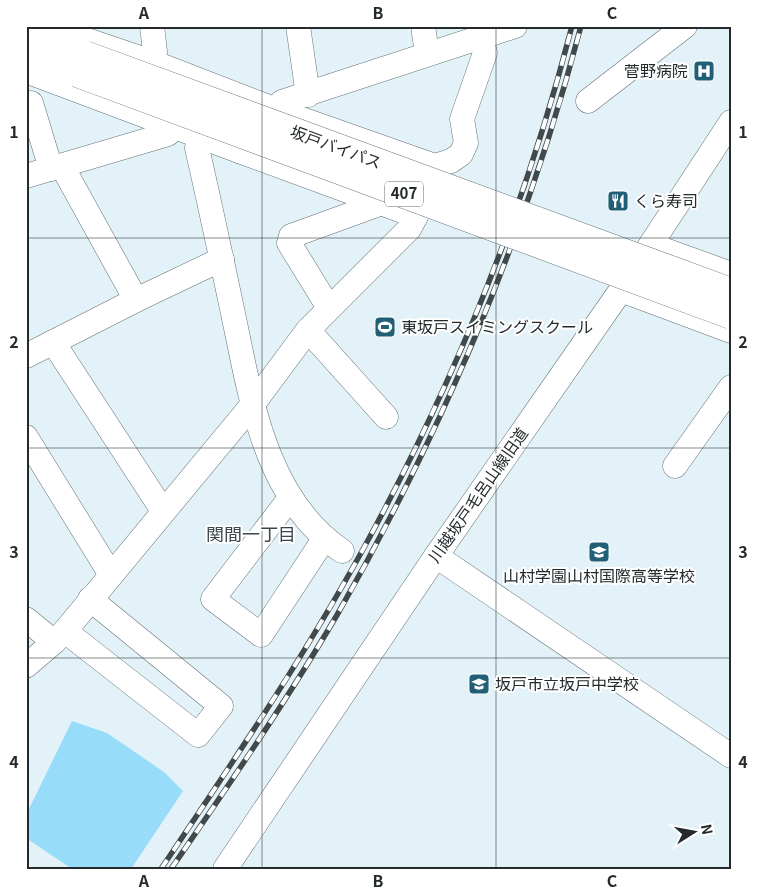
<svg xmlns="http://www.w3.org/2000/svg" width="757" height="895" font-family="Georgia,'Noto Sans JP',serif">
  <style>
    .green { fill: #97dcf9 }
    .lines { fill: none; stroke-linecap: round; stroke-linejoin: round }
    .minor-casing { stroke: #647176; stroke-width: 25 }
    .highway-casing { stroke: #647176; stroke-width: 29 }
    .minor { stroke: #fff; stroke-width: 24 }
    .highway { stroke: #fff; stroke-width: 28 }
    .rail-casing { stroke: #42494b; stroke-width: 5.5 }
    .rail { stroke: #fff; stroke-width: 4; stroke-dasharray: 11; stroke-linecap: butt }
    .highway-bridge-casing { stroke: #647176; stroke-width: 29; stroke-linecap: butt }
    .highway-bridge { stroke: #fff; stroke-width: 28 }
    .grid { fill: none; stroke: #252b2d; stroke-width: 1; stroke-opacity: 0.55 }
    .labels { text-anchor: middle; stroke-width: 4; stroke-linejoin: round; paint-order: stroke }
    .shield { fill: #fff; stroke: #666b6c; stroke-width: 1 }
    .shield-label { font-size: 15px; font-weight: bold; fill: #252b2d }
    .poi-label { font-size: 16px; fill: #252b2d; stroke: #fff; text-anchor: start }
    .street-label { font-size: 16px; fill: #252b2d; stroke: #fff }
    .neighbourhood-label { font-size: 18px; fill: #3b474c; stroke: #fff }
    .neatline { fill: none; stroke: #252b2d; stroke-width: 2 }
    .grid-label { font-size: 16px; text-anchor: middle; font-weight: bold; fill: #252b2d }
  </style>
  <rect width="100%" height="100%" fill="#e3f2f8"/>
  <!-- green -->
  <polygon class="green" points="72,721 107,733 164,772 183,791 131,869 72,869 26,838 26,815"/>
  <g class="lines">
    <!-- minor casing -->
    <g class="minor-casing">
      <g id="minor">
        <polyline points="46,26 152,62 279,111 435,166 451,161 461,154 466,143 462,119 485,53 481,37"/>
        <polyline points="152,26 155,52 152,62"/>
        <polyline points="298,26 308,95"/>
        <polyline points="423,26 427,54"/>
        <polyline points="26,71 239,151"/>
        <polyline points="588,101 685,26"/>
        <polyline points="26,104 31,103 51,169"/>
        <polyline points="279,111 282,102 515,26"/>
        <polyline points="253,120 239,151 416,216 421,202"/>
        <path d="M201,137L197,148C209,200 220,252 231,304C250,391 262,497 342,551"/>
        <polyline points="62,166 136,300"/>
        <polyline points="26,176 168,134 173,126"/>
        <polyline points="651,245 731,274"/>
        <polyline points="621,290 731,331"/>
        <polyline points="329,308 289,243 291,236 382,203"/>
        <polyline points="308,330 386,417"/>
        <polyline points="53,342 163,511"/>
        <polyline points="26,356 136,300 222,259"/>
        <polyline points="26,437 108,570 112,573"/>
        <polyline points="675,466 731,387"/>
        <polyline points="290,498 213,599 261,635 324,539"/>
        <polyline points="436,556 731,756"/>
        <polyline points="26,619 54,642"/>
        <polyline points="65,631 198,735 221,706 90,599"/>
        <polyline points="26,666 54,642 65,631 253,404 308,330 409,229 416,216"/>
        <polyline points="225,869 436,556 621,290 731,122"/>
      </g>
    </g>
    <!-- highway casing -->
    <g class="highway-casing">
      <g id="highway">
        <polyline points="26,32 85,55"/>
        <polyline points="26,56 77,73"/>
      </g>
    </g>
    <!-- minor -->
    <use href="#minor" class="minor"/>
    <!-- highway -->
    <use href="#highway" class="highway"/>
    <!-- rail casing -->
    <g class="rail-casing">
      <g id="rail">
        <path d="M161,869C230,766 301,662 361,553C452,388 525,209 572,26"/>
        <path d="M171,869C228,786 286,702 337,615C443,430 527,232 581,26"/>
      </g>
    </g>
    <!-- rail -->
    <use href="#rail" class="rail"/>
    <!-- highway-bridge casing -->
    <g class="highway-bridge-casing">
      <g id="highway-bridge">
        <polyline points="85,55 731,292"/>
        <polyline points="77,73 731,315"/>
      </g>
    </g>
    <!-- highway-bridge -->
    <use href="#highway-bridge" class="highway-bridge"/>
  </g>
  <!-- grid -->
  <path class="grid" d="M262,26V869M496,26V869M26,238H731M26,448H731M26,658H731"/>
  <!-- icons -->
  <defs>
    <g id="hospital-square" transform="scale(1.125)"><rect x="-9" y="-9" width="18" height="18" rx="4" fill="#215f76" stroke="#fff"/><path d="M-5-5h3v3.5h4V-5h3V5h-3V1.5h-4V5h-3Z" fill="#fff"/></g>
    <g id="restaurant-square" transform="scale(1.125)"><rect x="-9" y="-9" width="18" height="18" rx="4" fill="#215f76" stroke="#fff"/><path d="M-5-6h1v4h1v-4h1v4h1v-4h1v5L-1.5 .5V6h-2V.5L-5-1ZM5-6V6H3V1.5H1.5Q1.5-4 5-6Z" fill="#fff"/></g>
    <g id="stadium-square" transform="scale(1.125)"><rect x="-9" y="-9" width="18" height="18" rx="4" fill="#215f76" stroke="#fff"/><path d="M0-5a6.5 5 0 1 0 0 10a6.5 5 0 1 0 0-10ZM-3.5-1.8h7v3.6h-7Z" fill="#fff"/></g>
    <g id="school-square" transform="scale(1.125)"><rect x="-9" y="-9" width="18" height="18" rx="4" fill="#215f76" stroke="#fff"/><path d="M0-5L7-2L0 1L-7-2ZM-4 1L0 2.5L4 1V4Q0 6-4 4Z" fill="#fff"/></g>
  </defs>
  <g fill-rule="evenodd">
    <use href="#hospital-square" x="704" y="71"/>
    <use href="#restaurant-square" x="618" y="201"/>
    <use href="#stadium-square" x="385" y="327"/>
    <use href="#school-square" x="599" y="552"/>
    <use href="#school-square" x="479" y="684"/>
  </g>
  <g class="labels">
    <!-- shield labels -->
    <rect class="shield" x="385" y="181.5" width="38" height="25" rx="4"/>
    <g class="shield-label">
      <text x="404" y="199">407</text>
    </g>
    <!-- poi labels -->
    <g class="poi-label">
      <text x="688" y="77" text-anchor="end">菅野病院</text>
      <text x="634" y="207">くら寿司</text>
      <text x="401" y="333">東坂戸スイミングスクール</text>
      <text x="599" y="582" text-anchor="middle">山村学園山村国際高等学校</text>
      <text x="495" y="690">坂戸市立坂戸中学校</text>
    </g>
    <!-- street labels -->
    <g class="street-label">
      <text transform="translate(336 147) rotate(20)" y="6">坂戸バイパス</text>
      <text transform="translate(478 495) rotate(-55)" y="6">川越坂戸毛呂山線旧道</text>
    </g>
    <!-- neighbourhood labels -->
    <g class="neighbourhood-label">
      <text x="251" y="541">関間一丁目</text>
    </g>
  </g>
  <!-- border -->
  <rect width="757" height="895" fill="none" stroke="#ffffff" stroke-width="55"/>
  <!-- north arrow -->
  <g transform="translate(694 832) rotate(79)" stroke="#ffffff" stroke-width="4" paint-order="stroke">
  <path d="M0-4L9 19L0 12L-9 19Z" fill="#252b2d"/>
  <text y="-8" font-size="14" font-weight="bold" text-anchor="middle" fill="#252b2d">N</text>
  </g>
  <rect x="28" y="28" width="702" height="840" class="neatline"/>
  <g class="grid-label">
    <text x="144" y="19">A</text>
    <text x="378" y="19">B</text>
    <text x="612" y="19">C</text>
    <text x="14" y="138">1</text>
    <text x="743" y="138">1</text>
    <text x="14" y="348">2</text>
    <text x="743" y="348">2</text>
    <text x="14" y="558">3</text>
    <text x="743" y="558">3</text>
    <text x="14" y="768">4</text>
    <text x="743" y="768">4</text>
    <text x="144" y="887">A</text>
    <text x="378" y="887">B</text>
    <text x="612" y="887">C</text>
  </g>
</svg>
